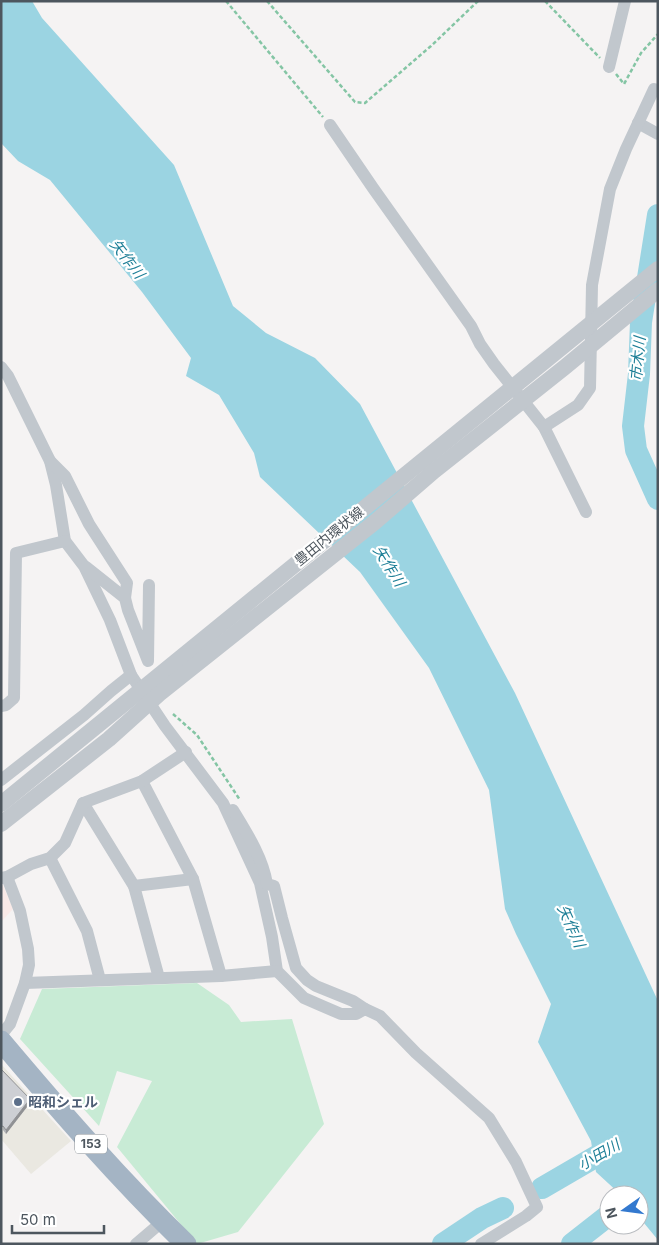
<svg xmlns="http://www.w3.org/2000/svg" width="659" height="1245" font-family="Inter,'Noto Sans JP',sans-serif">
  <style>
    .commercial { fill: #eae8e1 }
    .medical { fill: #f9eae8 }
    .green { fill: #c8ebd5 }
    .water { fill: #9bd4e2 }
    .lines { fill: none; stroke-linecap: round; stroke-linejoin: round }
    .river { stroke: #9bd4e2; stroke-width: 22 }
    .path { stroke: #84c5a4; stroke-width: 2.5; stroke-dasharray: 4 2.5; stroke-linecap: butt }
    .minor { stroke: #c1c7cd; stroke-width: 12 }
    .tertiary { stroke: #c1c7cd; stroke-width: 16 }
    .trunk { stroke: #a4b4c4; stroke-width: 21 }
    .wall { fill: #b0b2b6 }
    .shaded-wall { fill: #909194 }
    .building { fill: #cdcfd4; stroke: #909194 }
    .service-dot { fill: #5c6f8a; stroke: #fff; stroke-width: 2 }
    .labels { text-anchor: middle; stroke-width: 4.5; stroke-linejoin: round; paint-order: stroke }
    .shield { fill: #fff; stroke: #82898e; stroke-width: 1 }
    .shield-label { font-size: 12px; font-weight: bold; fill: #4d565e }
    .street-label { font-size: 14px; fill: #4d565e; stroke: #fff }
    .service-label { font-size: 14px; font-weight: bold; fill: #4e5e75; stroke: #fff; text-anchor: start }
    .water-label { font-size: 15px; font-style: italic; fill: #1e7f97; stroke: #fff }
  </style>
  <rect width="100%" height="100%" fill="#f5f3f3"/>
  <!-- commercial -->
  <polygon class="commercial" points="1,1064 71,1141 31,1174 1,1139"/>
  <!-- medical -->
  <polygon class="medical" points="1,885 3,885 13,909 1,922"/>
  <!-- green -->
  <polygon class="green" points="197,983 229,1005 241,1022 292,1019 324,1124 238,1232 197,1244 117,1147 152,1081 117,1071 99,1126 20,1039 42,989"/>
  <!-- water -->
  <polygon class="water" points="1,1 32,1 42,18 174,165 233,306 266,333 315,358 360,404 515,693 658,1001 658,1240 639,1217 639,1195 621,1195 596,1172 591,1141 538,1042 551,1004 516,934 505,909 489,790 429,668 360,572 260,477 254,453 219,395 186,376 191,358 142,292 50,180 18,161 1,143"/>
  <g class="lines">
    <!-- river -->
    <g class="river">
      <polyline points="658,215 641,322 639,374 633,426 636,450 658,499"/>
      <polyline points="542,1188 621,1142"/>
      <polyline points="443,1244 482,1218 503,1208"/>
      <polyline points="572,1244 609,1215"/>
    </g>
    <!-- path -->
    <g class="path">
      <polyline points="226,1 323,117"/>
      <polyline points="267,1 355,102 365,103 431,46 478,1"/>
      <polyline points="545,1 600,58"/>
      <polyline points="616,74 624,84 641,53 658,34"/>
      <polyline points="173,714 197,735 240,800"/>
    </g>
    <!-- minor -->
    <g class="minor">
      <polyline points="609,67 625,1"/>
      <polyline points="638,123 658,134"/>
      <polyline points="330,125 373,188 471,326 480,344 494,364 544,427 586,512"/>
      <polyline points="1,367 8,376 50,461 56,485 65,541 84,566 110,620 131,675 165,726 223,803 260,883 272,937 277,971 304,998 320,1005 341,1014 356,1014 365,1009 380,1016 416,1053 489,1118 516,1162 537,1207 526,1216 481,1244"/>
      <polyline points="544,427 578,405 590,388 592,285 610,189 626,149 654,89"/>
      <polyline points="50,461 65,476 89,524 127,583 125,598"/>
      <polyline points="86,567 125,598 128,610 148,661 149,585"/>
      <polyline points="1,706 6,705 14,698 16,553 65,541"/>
      <polyline points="1,780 84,715 111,691 131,675"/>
      <polyline points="142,781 193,879 221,976"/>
      <polyline points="83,803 134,886 159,978"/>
      <path d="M233,810C247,833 263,858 267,884L274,886L282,918L296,968L307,980L316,986L353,1001L365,1009"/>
      <polyline points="50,858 87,931 100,980"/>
      <polyline points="1,878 7,877 31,864 50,858 65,843 83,803 142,781 186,752"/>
      <polyline points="134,886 193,879"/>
      <polyline points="25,983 221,976 277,971"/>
      <polyline points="1,1035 10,1024 25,983 29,965 28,949 20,911 7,877"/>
      <polyline points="136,1244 163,1221"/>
    </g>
    <!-- tertiary -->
    <g class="tertiary">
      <polyline points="1,804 658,269"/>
      <polyline points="1,824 109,739 159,694 375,522 434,471 565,367 658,290"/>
    </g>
    <!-- trunk -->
    <path class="trunk" d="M1,1041C60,1111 120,1180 186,1244"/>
  </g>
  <!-- wall -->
  <polygon class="wall" points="1,1069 30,1103 6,1134 3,1130"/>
  <!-- shaded-wall -->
  <polygon class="shaded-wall" points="30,1099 30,1103 6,1134 6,1130"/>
  <!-- building -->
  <polygon class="building" points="1,1069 30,1099 6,1130 3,1126 1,1127"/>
  <!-- markers -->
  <circle class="service-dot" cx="18" cy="1102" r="5"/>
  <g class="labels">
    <!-- shield labels -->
    <rect class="shield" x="75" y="1134.5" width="32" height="19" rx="4"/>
    <g class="shield-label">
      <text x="91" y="1148">153</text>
    </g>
    <!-- street labels -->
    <g class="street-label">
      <text transform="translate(329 536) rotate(-39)" y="5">豊田内環状線</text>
    </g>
    <!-- service labels -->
    <g class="service-label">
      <text x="28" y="1107">昭和シェル</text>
    </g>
    <!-- water labels -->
    <g class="water-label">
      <text transform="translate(127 259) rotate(52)" y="5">矢作川</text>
      <text transform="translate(638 359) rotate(-85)" y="5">市木川</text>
      <text transform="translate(389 566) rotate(58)" y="5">矢作川</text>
      <text transform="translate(571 926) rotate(66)" y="5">矢作川</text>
      <text transform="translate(599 1155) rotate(-30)" y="5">小田川</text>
    </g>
  </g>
  <!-- border -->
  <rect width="659" height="1245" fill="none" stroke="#4d565e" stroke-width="5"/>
  <!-- north arrow -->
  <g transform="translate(624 1210) rotate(256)"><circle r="24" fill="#ffffff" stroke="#b8bbbf"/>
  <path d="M0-4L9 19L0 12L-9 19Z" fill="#3379cf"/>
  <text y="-8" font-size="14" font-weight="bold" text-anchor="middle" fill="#4d565e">N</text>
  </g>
  <!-- scale -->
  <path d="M12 1225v8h92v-8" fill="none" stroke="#4d565e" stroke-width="2.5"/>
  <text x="20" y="1225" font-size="15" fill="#4d565e" stroke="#ffffff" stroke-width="4" paint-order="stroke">50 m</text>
</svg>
